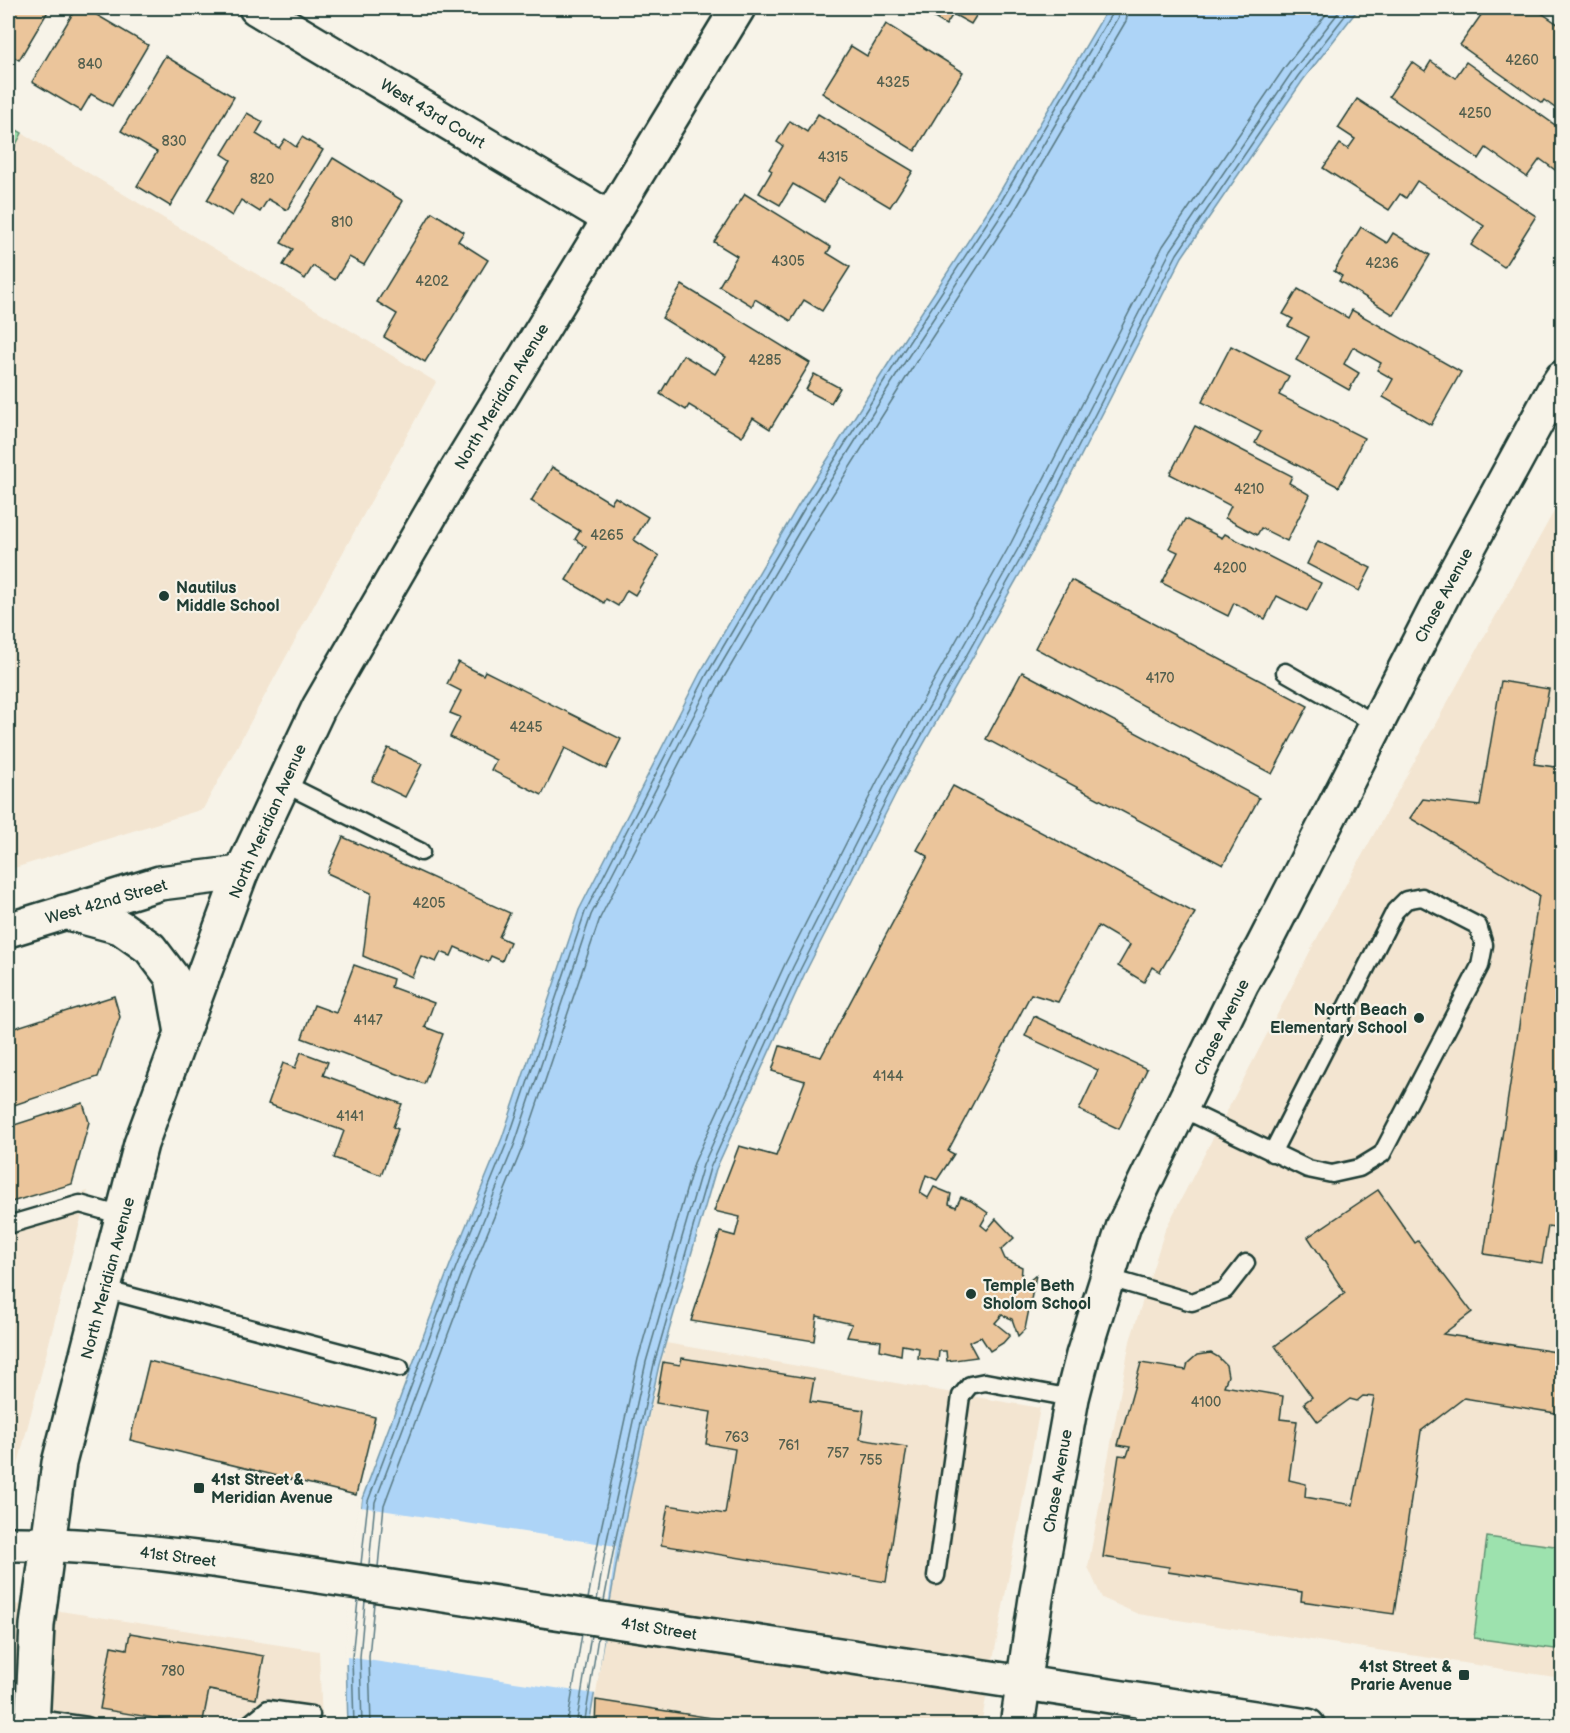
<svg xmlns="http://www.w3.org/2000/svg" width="1570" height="1733" font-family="'Balsamiq Sans',sans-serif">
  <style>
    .built { fill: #f3e5d1 }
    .green { fill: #9de2ae; stroke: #5e9071; stroke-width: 1.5 }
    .water { fill: #add4f7; stroke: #7498a9; stroke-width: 1.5 }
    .pier { fill: #f7f3e8 }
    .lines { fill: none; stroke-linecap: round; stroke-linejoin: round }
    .shore { stroke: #587982; stroke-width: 1.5 }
    .building { fill: #ebc59b; stroke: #1f3d34; stroke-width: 1.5 }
    .lane-casing { stroke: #1f3d34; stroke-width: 21 }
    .street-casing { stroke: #1f3d34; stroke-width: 38 }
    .primary-casing { stroke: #1f3d34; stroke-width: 38 }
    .lane { stroke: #f7f3e8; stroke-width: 16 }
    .street { stroke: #f7f3e8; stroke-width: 33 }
    .primary { stroke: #f7f3e8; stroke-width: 33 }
    .poi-dot { fill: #1f3d34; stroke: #f7f3e8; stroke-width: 2 }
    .labels { text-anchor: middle; stroke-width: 4.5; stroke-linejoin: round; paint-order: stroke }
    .number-label { font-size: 14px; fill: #525f4e }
    .street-label { font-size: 16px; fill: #1f3d34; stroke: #f7f3e8 }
    .poi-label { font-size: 16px; font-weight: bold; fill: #1f3d34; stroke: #f7f3e8; text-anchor: start }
  </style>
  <rect width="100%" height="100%" fill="#f7f3e8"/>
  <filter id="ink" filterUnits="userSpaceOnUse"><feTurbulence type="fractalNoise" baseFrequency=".0167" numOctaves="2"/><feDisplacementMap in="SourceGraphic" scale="12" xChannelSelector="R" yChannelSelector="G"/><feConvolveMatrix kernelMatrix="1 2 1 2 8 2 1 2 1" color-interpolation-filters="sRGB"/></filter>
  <g filter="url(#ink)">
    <!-- built -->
    <g class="built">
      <polygon points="22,133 436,382 203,809 8,870 8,160"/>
      <polygon points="1562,497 1562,1678 1138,1614 1102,1598 1088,1567 1130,1341 1165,1230 1330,913"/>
      <polygon points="88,1191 16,1472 8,1474 8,1215"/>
      <polygon points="666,1343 1040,1408 981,1725 593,1726 595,1697 620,1543"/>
      <polygon points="8,1603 319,1651 322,1725 8,1725"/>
    </g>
    <!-- green -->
    <g class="green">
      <polygon points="8,125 22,133 8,160"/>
      <polygon points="1487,1537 1562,1547 1562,1650 1474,1638"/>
    </g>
    <!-- water -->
    <polygon class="water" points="1108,8 1359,8 1303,80 1182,257 1031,554 897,791 805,973 716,1169 659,1365 620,1543 589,1725 348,1726 346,1657 362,1499 450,1265 502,1138 579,910 700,673 798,506 897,350 998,195"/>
    <!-- pier -->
    <polygon class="pier" points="359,1499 362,1499 361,1507 616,1546 596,1694 347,1657 347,1664 344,1664"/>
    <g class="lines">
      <!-- shore -->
      <g class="shore">
        <polyline points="361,1564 368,1501 456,1267 508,1140 585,912 706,676 804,509 902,353 1003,198 1112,13 1113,8"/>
        <polyline points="369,1565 375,1502 463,1270 515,1143 591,915 712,680 810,513 908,357 1010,202 1118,17 1120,8"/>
        <polyline points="378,1567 384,1505 471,1273 523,1146 600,918 720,684 818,518 916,362 1017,207 1126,21 1129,8"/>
        <polyline points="588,1599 599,1538 638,1359 694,1163 785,964 878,780 1011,543 1163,246 1285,67 1331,8"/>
        <polyline points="597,1600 607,1540 646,1362 703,1165 793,967 885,785 1019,547 1171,250 1292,72 1342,8"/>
        <polyline points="604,1601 615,1542 654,1364 710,1168 800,970 892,788 1025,551 1177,254 1298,76 1351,8"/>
        <polyline points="354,1726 352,1657 358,1600"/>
        <polyline points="362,1726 360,1657 365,1601"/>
        <polyline points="371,1726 369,1657 374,1603"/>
        <polyline points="567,1726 582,1634"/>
        <polyline points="576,1726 591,1635"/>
        <polyline points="584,1726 598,1637"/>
      </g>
    </g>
    <!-- building -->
    <g class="building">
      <polygon points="8,8 50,8 19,60 8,54"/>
      <polygon points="76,8 85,8 148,45 112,106 91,94 81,111 32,82"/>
      <polygon points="923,8 981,8 971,24 953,14 946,25 921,10"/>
      <polygon points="1486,8 1534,8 1562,27 1562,75 1559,80 1562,82 1562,113 1544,100 1542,103 1460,45"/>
      <polygon points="886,24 963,72 915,151 822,93 851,46 867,56"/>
      <polygon points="165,56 234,97 170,206 137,186 157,152 121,131"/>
      <polygon points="1431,61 1455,78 1466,62 1562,130 1562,175 1540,159 1527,177 1486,148 1479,159 1389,96 1412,62 1425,71"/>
      <polygon points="1357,99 1536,216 1504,267 1471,245 1484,226 1417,181 1406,198 1400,194 1389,210 1323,168 1340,144 1348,149 1355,139 1338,128"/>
      <polygon points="247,113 263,122 256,134 279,148 285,139 296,147 302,137 323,150 287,210 268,199 260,212 241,200 232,216 207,200 231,160 222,154"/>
      <polygon points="818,114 913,171 890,207 840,177 824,202 793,184 780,205 759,193 772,171 769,169 783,146 777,142 790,121 807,132"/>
      <polygon points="333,158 403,201 364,265 349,257 335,280 313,266 305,279 283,265 293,249 281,243"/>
      <polygon points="745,194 831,247 827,253 850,267 822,311 804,300 791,321 755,299 752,306 719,286 737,256 714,242"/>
      <polygon points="432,212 464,232 458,241 488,260 425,362 384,337 397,314 377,302"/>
      <polygon points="1361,227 1387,243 1393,233 1430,255 1394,315 1339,281 1342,276 1334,271"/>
      <polygon points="682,285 810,363 770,429 753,418 742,437 689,405 686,410 660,394 683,355 715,374 726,357 662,318"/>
      <polygon points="1298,289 1348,318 1352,310 1461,372 1431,425 1383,397 1393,379 1377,370 1381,363 1353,347 1344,364 1359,373 1349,390 1296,360 1309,337 1288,326 1293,319 1283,314"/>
      <polygon points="1231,346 1289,376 1279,395 1364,438 1339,487 1255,443 1261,432 1202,402"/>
      <polygon points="814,374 840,388 831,403 806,390"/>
      <polygon points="1195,426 1292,476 1289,483 1310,495 1287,541 1261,528 1257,535 1225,518 1231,506 1170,474"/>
      <polygon points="552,467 611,503 615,497 648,517 634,540 659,556 635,595 627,590 618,606 606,599 604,603 566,580 586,547 575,539 580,531 531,501"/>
      <polygon points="1185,519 1222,538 1225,534 1321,583 1307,611 1277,596 1265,619 1234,603 1228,616 1162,583 1178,552 1169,548"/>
      <polygon points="1318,541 1371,568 1359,591 1307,564"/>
      <polygon points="1071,580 1308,706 1272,774 1035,648"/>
      <polygon points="458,662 483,675 485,671 621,739 606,769 565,748 542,795 491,770 496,760 450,737 460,717 450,713 461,691 447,684"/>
      <polygon points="1022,672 1259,798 1223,865 986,739"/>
      <polygon points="1501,681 1549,689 1534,764 1562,768 1562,1221 1561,1228 1548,1226 1542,1263 1484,1254 1539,895 1410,818 1423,799 1480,806"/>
      <polygon points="388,748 422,764 405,797 372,781"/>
      <polygon points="953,786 1195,913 1160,972 1152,967 1144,982 1118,966 1130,945 1098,926 1058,1002 1031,994 948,1151 954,1154 937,1180 926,1175 920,1193 928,1198 934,1187 951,1194 949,1204 956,1207 961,1197 971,1201 988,1213 981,1225 987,1230 996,1219 1014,1238 1001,1250 1005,1259 1022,1267 1021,1281 1009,1280 1009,1285 1021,1288 1036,1275 1025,1329 1018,1336 1012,1319 1002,1315 995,1323 1010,1335 1003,1343 990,1351 981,1337 969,1342 977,1357 947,1361 946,1351 939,1351 938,1361 918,1358 919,1348 902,1345 901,1355 880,1350 881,1341 847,1337 852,1324 817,1316 814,1341 691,1321 720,1232 735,1236 740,1217 714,1211 739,1146 776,1156 805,1081 772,1071 780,1046 821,1057 928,856 917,850"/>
      <polygon points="343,837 510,913 499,937 510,942 502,961 491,956 488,962 455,947 451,956 441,952 436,962 421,956 412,977 363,956 371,893 327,873"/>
      <polygon points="354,965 393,979 391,987 434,1003 425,1027 443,1034 424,1084 302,1038 314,1005 336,1013"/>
      <polygon points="114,996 120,1017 98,1077 8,1107 8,1030"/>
      <polygon points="1034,1016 1147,1069 1119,1129 1079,1110 1098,1070 1025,1036"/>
      <polygon points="301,1052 328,1062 323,1075 402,1104 393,1127 398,1129 381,1175 334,1158 344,1131 268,1104 283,1063 295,1068"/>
      <polygon points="83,1103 89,1122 72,1184 8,1203 8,1127"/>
      <polygon points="1378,1190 1415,1243 1418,1241 1472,1312 1443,1334 1562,1353 1562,1414 1464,1398 1421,1431 1394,1614 1301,1601 1302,1592 1168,1572 1169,1567 1103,1557 1119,1455 1127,1456 1130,1447 1118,1445 1141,1363 1186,1370 1188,1363 1197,1355 1211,1353 1218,1357 1226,1365 1228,1376 1224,1386 1283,1396 1280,1419 1297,1421 1289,1480 1306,1484 1305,1497 1353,1505 1374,1397 1363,1396 1357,1401 1350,1399 1318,1422 1304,1403 1312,1397 1275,1346 1345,1293 1308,1237"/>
      <polygon points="682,1358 814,1379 810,1402 864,1410 860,1439 907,1447 886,1582 661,1545 668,1505 725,1514 735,1449 706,1444 711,1412 656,1403 663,1362 680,1365"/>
      <polygon points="149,1361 375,1417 356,1495 130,1440"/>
      <polygon points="130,1633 264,1656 256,1699 209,1690 202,1726 100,1709 111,1646 127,1649"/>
      <polygon points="596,1700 763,1726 595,1726"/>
    </g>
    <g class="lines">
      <!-- lane casing -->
      <g class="lane-casing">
        <g id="lane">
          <polyline points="1285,672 1376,724"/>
          <polyline points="283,783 421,852"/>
          <polyline points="1181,1108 1308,1169 1332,1174 1359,1168 1382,1154 1480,966 1484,945 1478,926 1422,897 1406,900 1395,911 1272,1153"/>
          <polyline points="8,1225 80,1204 123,1216"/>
          <polyline points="1106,1277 1192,1302 1225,1290 1246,1263"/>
          <polyline points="103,1289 400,1368"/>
          <polyline points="936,1576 961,1396 970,1385 985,1382 1072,1398"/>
          <polyline points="32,1718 87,1726"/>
          <polyline points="247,1726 268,1709 311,1715"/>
        </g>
      </g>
      <!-- street casing -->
      <g class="street-casing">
        <g id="street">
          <polyline points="256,8 609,218"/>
          <polyline points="64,912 120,927 150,948 172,977 182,1033"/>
          <polyline points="8,930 160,883 241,873"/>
          <polyline points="32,1726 37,1625 59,1463 141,1144 241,873 319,707 453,476 738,8"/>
          <polyline points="1017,1726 1036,1598 1072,1398 1083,1355 1124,1225 1242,983 1262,948 1447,587 1554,390 1562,378"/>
        </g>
      </g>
      <!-- primary casing -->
      <g class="primary-casing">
        <path id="primary" d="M8,1544C77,1543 145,1552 213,1560L1308,1726"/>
      </g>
      <!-- lane -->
      <use href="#lane" class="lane"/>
      <!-- street -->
      <use href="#street" class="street"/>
      <!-- primary -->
      <use href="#primary" class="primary"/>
    </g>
  </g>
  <!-- markers -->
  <g class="poi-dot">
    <circle cx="164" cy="596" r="6"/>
    <circle cx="1419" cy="1018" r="6"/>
    <circle cx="971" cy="1294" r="6"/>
    <rect x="193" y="1482" width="12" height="12" rx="3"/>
    <rect x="1458" y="1669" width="12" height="12" rx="3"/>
  </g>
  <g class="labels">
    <!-- number labels -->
    <g class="number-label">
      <text x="1522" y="65">4260</text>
      <text x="90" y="69">840</text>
      <text x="893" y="87">4325</text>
      <text x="1475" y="118">4250</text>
      <text x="174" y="146">830</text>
      <text x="833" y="162">4315</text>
      <text x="262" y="184">820</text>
      <text x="342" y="227">810</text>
      <text x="788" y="266">4305</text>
      <text x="1382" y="268">4236</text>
      <text x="432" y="286">4202</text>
      <text x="765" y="365">4285</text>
      <text x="1249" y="494">4210</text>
      <text x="607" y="540">4265</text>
      <text x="1230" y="573">4200</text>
      <text x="1160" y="683">4170</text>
      <text x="526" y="732">4245</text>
      <text x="429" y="908">4205</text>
      <text x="368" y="1025">4147</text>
      <text x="888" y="1081">4144</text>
      <text x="350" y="1121">4141</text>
      <text x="1206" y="1407">4100</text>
      <text x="737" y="1442">763</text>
      <text x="789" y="1450">761</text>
      <text x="838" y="1458">757</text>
      <text x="871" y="1465">755</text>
      <text x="173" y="1676">780</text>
    </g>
    <!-- street labels -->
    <g class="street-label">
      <text transform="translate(433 113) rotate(31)" y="6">West 43rd Court</text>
      <text transform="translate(501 396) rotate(-59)" y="6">North Meridian Avenue</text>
      <text transform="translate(1443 595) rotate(-62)" y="6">Chase Avenue</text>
      <text transform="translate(267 821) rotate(-66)" y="6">North Meridian Avenue</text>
      <text transform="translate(106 901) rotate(-16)" y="6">West 42nd Street</text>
      <text transform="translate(1221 1027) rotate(-64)" y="6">Chase Avenue</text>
      <text transform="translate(107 1278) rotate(-75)" y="6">North Meridian Avenue</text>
      <text transform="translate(1057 1481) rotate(-80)" y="6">Chase Avenue</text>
      <text transform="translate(178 1556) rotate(7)" y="6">41st Street</text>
      <text transform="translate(659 1628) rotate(9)" y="6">41st Street</text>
    </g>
    <!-- poi labels -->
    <g class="poi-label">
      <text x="176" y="593">Nautilus<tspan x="176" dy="18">Middle School</tspan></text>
      <text x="1407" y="1015" text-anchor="end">North Beach<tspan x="1407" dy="18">Elementary School</tspan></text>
      <text x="983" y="1291">Temple Beth<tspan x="983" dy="18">Sholom School</tspan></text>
      <text x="211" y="1485">41st Street &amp;<tspan x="211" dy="18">Meridian Avenue</tspan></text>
      <text x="1452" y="1672" text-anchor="end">41st Street &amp;<tspan x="1452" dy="18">Prarie Avenue</tspan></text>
    </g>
  </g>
  <!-- margin -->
  <rect width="1570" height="1733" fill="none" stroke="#f7f3e8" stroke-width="30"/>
  <rect x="15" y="15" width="1540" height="1703" fill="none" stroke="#1f3d34" stroke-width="2" filter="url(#ink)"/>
</svg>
